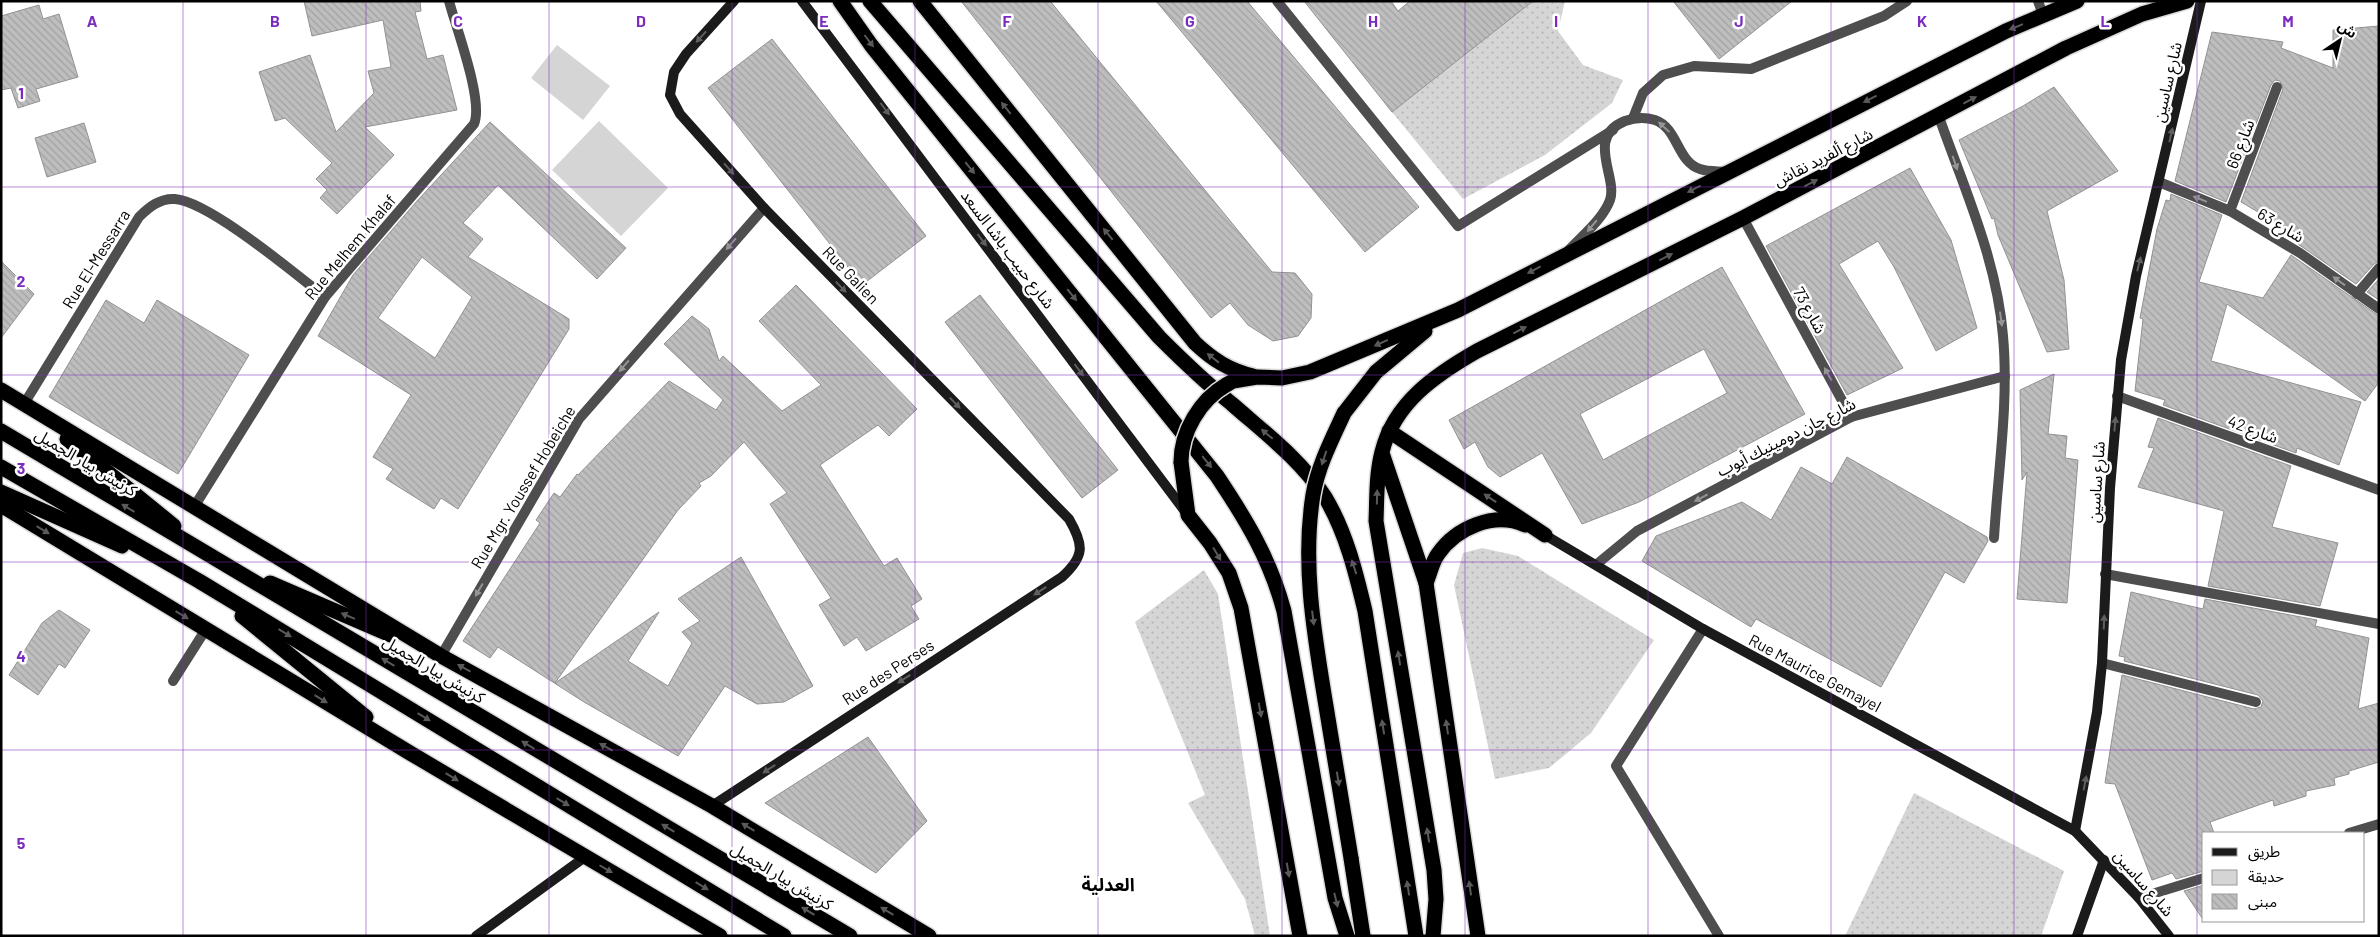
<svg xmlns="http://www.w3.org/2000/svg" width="2380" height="937" font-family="Barlow,'Noto Sans Arabic',sans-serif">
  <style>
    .green { fill: url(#green-dots) }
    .pitch { fill: #d5d5d5 }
    .building { fill: url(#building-back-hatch); stroke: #929292; fill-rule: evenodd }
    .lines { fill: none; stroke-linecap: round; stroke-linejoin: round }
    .highway-casing { stroke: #dbdbdb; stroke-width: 18 }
    .lane { stroke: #4e4e4e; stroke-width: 10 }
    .street { stroke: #4e4e4e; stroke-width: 10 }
    .secondary { stroke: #1b1b1b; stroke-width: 10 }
    .highway { stroke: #000; stroke-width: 15 }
    .highway-bridge-casing { stroke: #dbdbdb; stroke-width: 18; stroke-linecap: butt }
    .highway-bridge { stroke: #000; stroke-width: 15 }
    .oneway { fill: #595959 }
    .oneway2 { fill: #5f5f5f }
    .oneway3 { fill: #959595 }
    .grid { fill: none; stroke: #7b2cbf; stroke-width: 1; stroke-opacity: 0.55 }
    .labels { text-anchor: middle; stroke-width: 5; stroke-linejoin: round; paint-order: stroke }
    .street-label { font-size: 16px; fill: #000; stroke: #fff }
    .neighbourhood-label { font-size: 18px; font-weight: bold; fill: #000; stroke: #fff }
    .grid-label { font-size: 16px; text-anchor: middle; font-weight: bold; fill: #7b2cbf; stroke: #fff; stroke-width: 5; stroke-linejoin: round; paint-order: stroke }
  </style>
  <defs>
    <pattern id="green-dots" width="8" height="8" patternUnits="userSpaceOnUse" patternTransform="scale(1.25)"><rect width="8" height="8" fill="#d5d5d5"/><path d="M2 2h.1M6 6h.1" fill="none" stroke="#b5b5b5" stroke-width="1.8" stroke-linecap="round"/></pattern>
    <pattern id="building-back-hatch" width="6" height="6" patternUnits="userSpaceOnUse" patternTransform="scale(1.25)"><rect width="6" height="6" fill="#bebebe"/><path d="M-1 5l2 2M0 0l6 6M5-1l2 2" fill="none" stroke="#a2a2a2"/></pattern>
  </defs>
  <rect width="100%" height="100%" fill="#fff"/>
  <!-- green -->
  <g class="green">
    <polygon points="1533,1 1565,1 1558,31 1583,65 1623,80 1612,103 1545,155 1463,199 1392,112"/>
    <polygon points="1482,548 1518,556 1654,640 1591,733 1549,768 1495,779 1454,585 1463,553"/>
    <polygon points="1204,570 1218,594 1270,936 1255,936 1245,899 1188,803 1205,795 1135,622"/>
    <polygon points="1914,793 2064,871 2041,936 1845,936"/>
  </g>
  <!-- pitch -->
  <g class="pitch">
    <polygon points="557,45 610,86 583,120 531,78"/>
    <polygon points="599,121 668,188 621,236 552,170"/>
  </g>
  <!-- building -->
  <g class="building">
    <polygon points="304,1 420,1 421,11 415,12 427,59 443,55 457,110 365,127 394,155 337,214 320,198 327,190 316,179 332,163 285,118 275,121 259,72 310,55 336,132 374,93 368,71 391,67 383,20 312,36"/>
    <polygon points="961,1 1050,1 1272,272 1295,273 1312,294 1311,318 1298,336 1273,341 1248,325 1230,303 1211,318"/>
    <polygon points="1156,1 1247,1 1419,207 1365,252"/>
    <polygon points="1304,1 1391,1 1398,11 1410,1 1533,1 1392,112"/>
    <polygon points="1673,1 1792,1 1719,59"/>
    <polygon points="39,5 43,19 59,14 78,77 36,89 40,101 18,108 11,88 1,90 1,16"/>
    <polygon points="2379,26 2379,261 2374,264 2356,284 2298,244 2302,238 2241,202 2283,89 2280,81 2275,80 2271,85 2226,202 2175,181 2212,32 2283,42 2281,48 2333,68 2333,30"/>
    <polygon points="772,39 926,236 862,285 708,88"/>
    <polygon points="2054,87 2118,171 2047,211 2064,280 2069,349 2047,352 1998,235 1994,218 1992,219 1959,140 2023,106"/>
    <path d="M490,122L626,248L597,279L498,185L463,223L483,239L468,257L569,319V329L458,509L441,498L434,509L386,479L393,469L373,457L411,395L318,336L353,275L417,201ZM422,257L472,297L435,358L378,318Z"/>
    <polygon points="84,123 96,162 47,177 35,138"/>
    <polygon points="1910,168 1951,240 1977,328 1936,351 1894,267 1878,241 1839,264 1903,368 1847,395 1766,246"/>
    <polygon points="2171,194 2222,215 2199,282 2263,298 2291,255 2379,316 2379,382 2365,401 2227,304 2211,361 2361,402 2339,465 2297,448 2296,453 2163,405 2165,400 2135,391 2143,319 2140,318 2157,229 2166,200 2170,201"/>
    <polygon points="1,261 34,294 1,338"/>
    <path d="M1722,267L1805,414L1639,502L1582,524L1542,453L1500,477L1488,467L1475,442L1464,449L1449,420ZM1704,349L1727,393L1603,460L1580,414Z"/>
    <polygon points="2379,279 2379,300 2367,292"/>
    <polygon points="796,285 917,409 889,436 878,425 820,465 884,566 897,558 922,599 911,606 919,619 866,651 857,637 844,646 819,605 831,598 770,504 787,493 744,442 711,476 699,483 701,486 678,510 555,683 659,612 628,661 668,686 692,643 682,632 700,621 678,599 741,557 813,686 784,702 757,704 725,686 678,756 584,702 498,647 490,658 463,641 540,523 536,520 554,493 560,497 577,474 578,475 669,381 716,410 723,400 664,344 692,316 709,329 719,361 723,356 782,411 821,385 759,321"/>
    <polygon points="980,295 1118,470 1082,498 945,322"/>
    <polygon points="106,300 144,323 157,300 249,355 178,474 49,397"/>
    <polygon points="2054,374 2048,434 2067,436 2065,458 2078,460 2067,603 2017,599 2027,472 2022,480 2020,390"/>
    <polygon points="2158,418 2291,466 2272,527 2338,543 2320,606 2208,586 2224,511 2138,487 2154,448 2148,447"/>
    <polygon points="1847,457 1987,537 1988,541 1964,583 1945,572 1881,687 1756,619 1751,627 1642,561 1656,536 1742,502 1771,520 1801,467 1832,484"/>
    <polygon points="2131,592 2203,609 2205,599 2317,620 2315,626 2369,638 2358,709 2379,703 2379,762 2349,771 2349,774 2334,778 2335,785 2306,791 2306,796 2274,806 2273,800 2210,822 2214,833 2204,833 2204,871 2176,879 2172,873 2152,880 2115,784 2105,783 2122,675 2254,709 2261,707 2263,701 2258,695 2124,661 2125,657 2119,656"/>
    <polygon points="59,610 90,630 65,668 59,664 38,695 9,675 42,623"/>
    <polygon points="868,737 927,821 876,873 765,803"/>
    <polygon points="2204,885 2204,921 2184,891"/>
  </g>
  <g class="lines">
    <!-- highway casing -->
    <g class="highway-casing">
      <g id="highway">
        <path d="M840,1L871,45L1217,476C1247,521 1270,559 1284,611L1335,898L1347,936"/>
        <path d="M870,1L1159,337C1183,361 1206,383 1232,404C1265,433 1301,460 1325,497C1346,532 1356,573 1365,611L1416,936"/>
        <path d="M920,1L1195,343C1213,360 1229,370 1253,376"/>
        <polyline points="1226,385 1233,381 1257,377 1282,378 1310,372 1458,310 2006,31 2077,1"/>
        <polyline points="1,390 441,656 712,806 929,936"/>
        <polyline points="1344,413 1376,372 1425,331"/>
        <polyline points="1,431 850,936"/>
        <polyline points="1389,431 1545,535"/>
        <polyline points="67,439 174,526"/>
        <polyline points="1383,456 1426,583 1478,936"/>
        <polyline points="1181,462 1188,515 1210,543 1229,573 1241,608 1300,936"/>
        <polyline points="1,467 199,581 784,936"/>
        <polyline points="1,492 122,546"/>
        <polyline points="1,505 410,753 720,936"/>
        <polyline points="270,583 391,635"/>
        <path d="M1426,583C1430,574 1432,562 1438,554C1456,528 1494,511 1525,525"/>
        <polyline points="242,616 366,717"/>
        <polyline points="1351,858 1363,936"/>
        <path d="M1433,936L1436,899L1434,870L1376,521C1377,499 1376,475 1382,452C1394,403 1435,375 1477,351L1743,218L2066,48L2142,14L2187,1"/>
      </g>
    </g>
    <!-- lane -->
    <g class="lane">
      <polyline points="1277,1 1458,226 1613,130"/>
      <polyline points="2038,1 2043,15"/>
      <polyline points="1633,118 1643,93 1663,75 1694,66 1751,69 1884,16 1907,1"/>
      <path d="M1569,250C1583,235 1603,219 1610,200C1618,177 1585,137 1625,121C1636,117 1645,117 1655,120C1678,128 1677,162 1700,169C1708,172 1719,171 1727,172"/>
      <polyline points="1703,629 1616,766 1719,936"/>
      <polyline points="173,681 206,629"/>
    </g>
    <!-- street -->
    <g class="street">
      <path d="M1939,117C1964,188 1997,260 2003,336C2009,402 1998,471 1994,538"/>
      <polyline points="2159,182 2230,211 2300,253 2379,309"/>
      <polyline points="2230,211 2277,87"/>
      <polyline points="1743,218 1851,417"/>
      <polyline points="2357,294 2379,268"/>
      <polyline points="2117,396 2379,490"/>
      <path d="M24,404L139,217C149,207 160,198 175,199C210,202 294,273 325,297"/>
      <path d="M194,507L325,297L474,124C484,101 456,28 449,1"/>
      <polyline points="1597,564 1637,531 1851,417 2005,376"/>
      <polyline points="2105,574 2379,624"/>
      <polyline points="441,656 579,419 764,208"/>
      <polyline points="2102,663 2256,702"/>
      <polyline points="2349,833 2379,824"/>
      <polyline points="2139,898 2204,878"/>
    </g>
    <!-- secondary -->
    <g class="secondary">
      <polyline points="802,1 1187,514"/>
      <polyline points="1545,535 1703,629 2075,831 2139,898 2169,936"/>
      <path d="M712,806L1062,577C1085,556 1084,545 1069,519L764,208L680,114L670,95L674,72L686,54L734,1"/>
      <polyline points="2075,831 2097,712 2102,663 2110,488 2121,360 2136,276 2201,1"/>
      <polyline points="476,936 585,857"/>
      <polyline points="2077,936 2104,860"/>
    </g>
    <!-- highway -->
    <use href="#highway" class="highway"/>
    <!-- highway-bridge casing -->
    <g class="highway-bridge-casing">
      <g id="highway-bridge">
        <path d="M1344,413C1332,439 1318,466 1313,495C1302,563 1314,633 1325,700C1334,752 1342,805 1351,858"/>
        <path d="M1181,462C1181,432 1200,400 1226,385"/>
      </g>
    </g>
    <!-- highway-bridge -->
    <use href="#highway-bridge" class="highway-bridge"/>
  </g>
  <!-- one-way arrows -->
  <defs><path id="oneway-solid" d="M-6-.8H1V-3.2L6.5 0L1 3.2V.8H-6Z" transform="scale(1.25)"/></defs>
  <g class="oneway">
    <use href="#oneway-solid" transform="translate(2016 27) rotate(158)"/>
    <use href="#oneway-solid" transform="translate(869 41) rotate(53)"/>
    <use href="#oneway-solid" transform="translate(1870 99) rotate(153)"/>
    <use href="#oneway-solid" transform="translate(1970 100) rotate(-28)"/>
    <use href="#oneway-solid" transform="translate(1006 108) rotate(-129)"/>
    <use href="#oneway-solid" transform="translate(970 168) rotate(51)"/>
    <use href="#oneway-solid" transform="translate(1811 183) rotate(-27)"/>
    <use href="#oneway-solid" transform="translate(1694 189) rotate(153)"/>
    <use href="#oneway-solid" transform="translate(1108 234) rotate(-129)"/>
    <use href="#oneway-solid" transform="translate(1666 257) rotate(-27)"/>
    <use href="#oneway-solid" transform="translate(1534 270) rotate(152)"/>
    <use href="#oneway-solid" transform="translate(1072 295) rotate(51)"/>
    <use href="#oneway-solid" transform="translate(1520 330) rotate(-27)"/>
    <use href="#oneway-solid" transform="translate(1381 343) rotate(156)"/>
    <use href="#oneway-solid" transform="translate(1213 358) rotate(-142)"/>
    <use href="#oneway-solid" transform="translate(1267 434) rotate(-140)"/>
    <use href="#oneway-solid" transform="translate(1324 458) rotate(108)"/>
    <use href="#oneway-solid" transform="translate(1207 462) rotate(51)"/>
    <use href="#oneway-solid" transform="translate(1377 497) rotate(-89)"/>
    <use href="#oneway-solid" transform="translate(1490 498) rotate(-146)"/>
    <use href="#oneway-solid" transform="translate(128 508) rotate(-149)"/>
    <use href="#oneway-solid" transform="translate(43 530) rotate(31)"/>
    <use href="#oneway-solid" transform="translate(1217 554) rotate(59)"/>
    <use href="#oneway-solid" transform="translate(1354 567) rotate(-108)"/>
    <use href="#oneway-solid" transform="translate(182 615) rotate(31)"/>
    <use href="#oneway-solid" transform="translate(348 616) rotate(-157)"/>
    <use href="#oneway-solid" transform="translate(1313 618) rotate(83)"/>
    <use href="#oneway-solid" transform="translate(285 633) rotate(31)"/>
    <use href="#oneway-solid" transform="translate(1399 658) rotate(-99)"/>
    <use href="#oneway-solid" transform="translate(388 662) rotate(-149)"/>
    <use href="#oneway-solid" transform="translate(464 668) rotate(-151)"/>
    <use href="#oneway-solid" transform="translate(321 699) rotate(31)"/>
    <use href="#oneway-solid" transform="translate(1260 710) rotate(80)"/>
    <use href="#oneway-solid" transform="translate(424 717) rotate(31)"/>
    <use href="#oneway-solid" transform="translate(1383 727) rotate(-99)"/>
    <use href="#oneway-solid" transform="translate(1447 727) rotate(-98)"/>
    <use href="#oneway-solid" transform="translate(528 745) rotate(-149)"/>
    <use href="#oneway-solid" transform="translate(606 747) rotate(-151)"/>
    <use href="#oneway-solid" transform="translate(452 777) rotate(31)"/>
    <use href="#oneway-solid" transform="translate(1338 779) rotate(81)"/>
    <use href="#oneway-solid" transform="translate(563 802) rotate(31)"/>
    <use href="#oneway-solid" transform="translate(748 827) rotate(-149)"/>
    <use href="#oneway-solid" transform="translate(668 828) rotate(-149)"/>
    <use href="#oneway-solid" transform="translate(1428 835) rotate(-99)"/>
    <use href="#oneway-solid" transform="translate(606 869) rotate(30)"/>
    <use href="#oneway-solid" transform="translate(1288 870) rotate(80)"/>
    <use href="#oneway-solid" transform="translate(702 886) rotate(31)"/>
    <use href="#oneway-solid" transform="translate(1408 888) rotate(-99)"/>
    <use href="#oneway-solid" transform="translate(1470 888) rotate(-98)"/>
    <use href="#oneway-solid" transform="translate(1336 900) rotate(76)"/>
    <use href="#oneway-solid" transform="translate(808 911) rotate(-149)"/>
    <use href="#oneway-solid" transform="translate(887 911) rotate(-149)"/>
  </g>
  <g class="oneway2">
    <use href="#oneway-solid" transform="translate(701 37) rotate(132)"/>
    <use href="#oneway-solid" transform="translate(885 109) rotate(53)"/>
    <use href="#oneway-solid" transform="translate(2171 135) rotate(-77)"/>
    <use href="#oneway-solid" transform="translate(729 169) rotate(48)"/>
    <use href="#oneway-solid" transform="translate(982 240) rotate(53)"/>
    <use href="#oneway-solid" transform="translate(2139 264) rotate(-76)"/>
    <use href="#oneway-solid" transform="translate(841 287) rotate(46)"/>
    <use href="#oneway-solid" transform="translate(1079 370) rotate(53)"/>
    <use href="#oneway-solid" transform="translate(955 403) rotate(46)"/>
    <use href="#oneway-solid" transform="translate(2115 424) rotate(-85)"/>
    <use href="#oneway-solid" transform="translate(1040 591) rotate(147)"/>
    <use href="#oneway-solid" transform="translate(2104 622) rotate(-88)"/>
    <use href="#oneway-solid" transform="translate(904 679) rotate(147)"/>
    <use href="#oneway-solid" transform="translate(769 769) rotate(147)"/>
    <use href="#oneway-solid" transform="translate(2085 783) rotate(-79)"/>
  </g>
  <g class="oneway3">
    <use href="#oneway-solid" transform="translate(1664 127) rotate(-137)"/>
    <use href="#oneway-solid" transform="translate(1955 163) rotate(71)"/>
    <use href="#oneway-solid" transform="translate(2200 199) rotate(-158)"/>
    <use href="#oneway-solid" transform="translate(1592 226) rotate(130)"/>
    <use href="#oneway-solid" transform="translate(731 244) rotate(131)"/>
    <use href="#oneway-solid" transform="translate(2339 281) rotate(-144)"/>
    <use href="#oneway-solid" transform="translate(2001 319) rotate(82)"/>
    <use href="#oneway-solid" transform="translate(624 366) rotate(131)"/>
    <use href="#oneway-solid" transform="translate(1828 374) rotate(-119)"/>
    <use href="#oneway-solid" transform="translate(1701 498) rotate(152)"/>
    <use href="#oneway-solid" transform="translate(479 590) rotate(120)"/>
  </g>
  <!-- grid -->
  <path class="grid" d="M183,1V936M366,1V936M549,1V936M732,1V936M915,1V936M1098,1V936M1282,1V936M1465,1V936M1648,1V936M1831,1V936M2014,1V936M2197,1V936M1,187H2379M1,375H2379M1,562H2379M1,750H2379"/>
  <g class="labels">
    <!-- street labels -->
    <g class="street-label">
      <text transform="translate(2167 82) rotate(-77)" y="6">شارع ساسين</text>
      <text transform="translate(2240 144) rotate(-69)" y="6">شارع 66</text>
      <text transform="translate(1823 157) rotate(-27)" y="6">شارع ألفريد نقاش</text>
      <text transform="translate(2281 225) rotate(31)" y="6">شارع 63</text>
      <text transform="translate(350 247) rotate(-50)" y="6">Rue Melhem Khalaf</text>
      <text transform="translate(1008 249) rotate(53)" y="6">شارع حبيب باشا السعد</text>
      <text transform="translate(96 259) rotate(-58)" y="6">Rue El-Messarra</text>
      <text transform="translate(851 275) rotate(46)" y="6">Rue Galien</text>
      <text transform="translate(1810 310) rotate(61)" y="6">شارع 73</text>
      <text transform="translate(2253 429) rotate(20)" y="6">شارع 42</text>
      <text transform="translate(1786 437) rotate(-27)" y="6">شارع جان دومينيك أيوب</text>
      <text transform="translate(86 462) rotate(31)" y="6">كرنيش بيار الجميل</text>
      <text transform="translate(2096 482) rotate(-86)" y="6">شارع ساسين</text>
      <text transform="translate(523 487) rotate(-59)" y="6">Rue Mgr. Youssef Hobeiche</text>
      <text transform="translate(434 669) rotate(31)" y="6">كرنيش بيار الجميل</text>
      <text transform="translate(888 672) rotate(-33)" y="6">Rue des Perses</text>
      <text transform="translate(1815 673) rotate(28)" y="6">Rue Maurice Gemayel</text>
      <text transform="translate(782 876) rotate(31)" y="6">كرنيش بيار الجميل</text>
      <text transform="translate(2144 883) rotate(49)" y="6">شارع ساسين</text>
    </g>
    <!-- neighbourhood labels -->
    <g class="neighbourhood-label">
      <text x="1108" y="891">العدلية</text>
    </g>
  </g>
  <g class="grid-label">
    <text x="92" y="27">A</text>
    <text x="275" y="27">B</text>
    <text x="458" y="27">C</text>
    <text x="641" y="27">D</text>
    <text x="824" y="27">E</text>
    <text x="1007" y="27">F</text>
    <text x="1190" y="27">G</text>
    <text x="1373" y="27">H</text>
    <text x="1556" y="27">I</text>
    <text x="1739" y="27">J</text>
    <text x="1922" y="27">K</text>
    <text x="2105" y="27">L</text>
    <text x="2288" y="27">M</text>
    <text x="21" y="99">1</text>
    <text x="21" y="287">2</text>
    <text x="21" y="474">3</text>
    <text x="21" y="662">4</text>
    <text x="21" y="849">5</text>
  </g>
  <!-- border -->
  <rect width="2380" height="937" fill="none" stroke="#000000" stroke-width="5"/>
  <!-- legend -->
  <rect x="2202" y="832" width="162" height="90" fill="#ffffff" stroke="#999999"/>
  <rect x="2212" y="848" width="25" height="8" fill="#1b1b1b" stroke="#999999"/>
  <text x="2248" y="857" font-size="15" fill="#000000">طريق</text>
  <rect x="2212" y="870" width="25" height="15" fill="#d5d5d5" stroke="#999999"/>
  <text x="2248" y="882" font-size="15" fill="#000000">حديقة</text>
  <rect x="2212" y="894" width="25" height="15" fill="url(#building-back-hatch)" stroke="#999999"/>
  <text x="2248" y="907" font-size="15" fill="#000000">مبنى</text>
  <!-- north arrow -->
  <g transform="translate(2340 40) rotate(35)" stroke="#ffffff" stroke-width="4" paint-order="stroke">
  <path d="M0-4L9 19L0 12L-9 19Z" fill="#000000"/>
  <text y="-8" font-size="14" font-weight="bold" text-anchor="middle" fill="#000000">ش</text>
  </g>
</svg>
